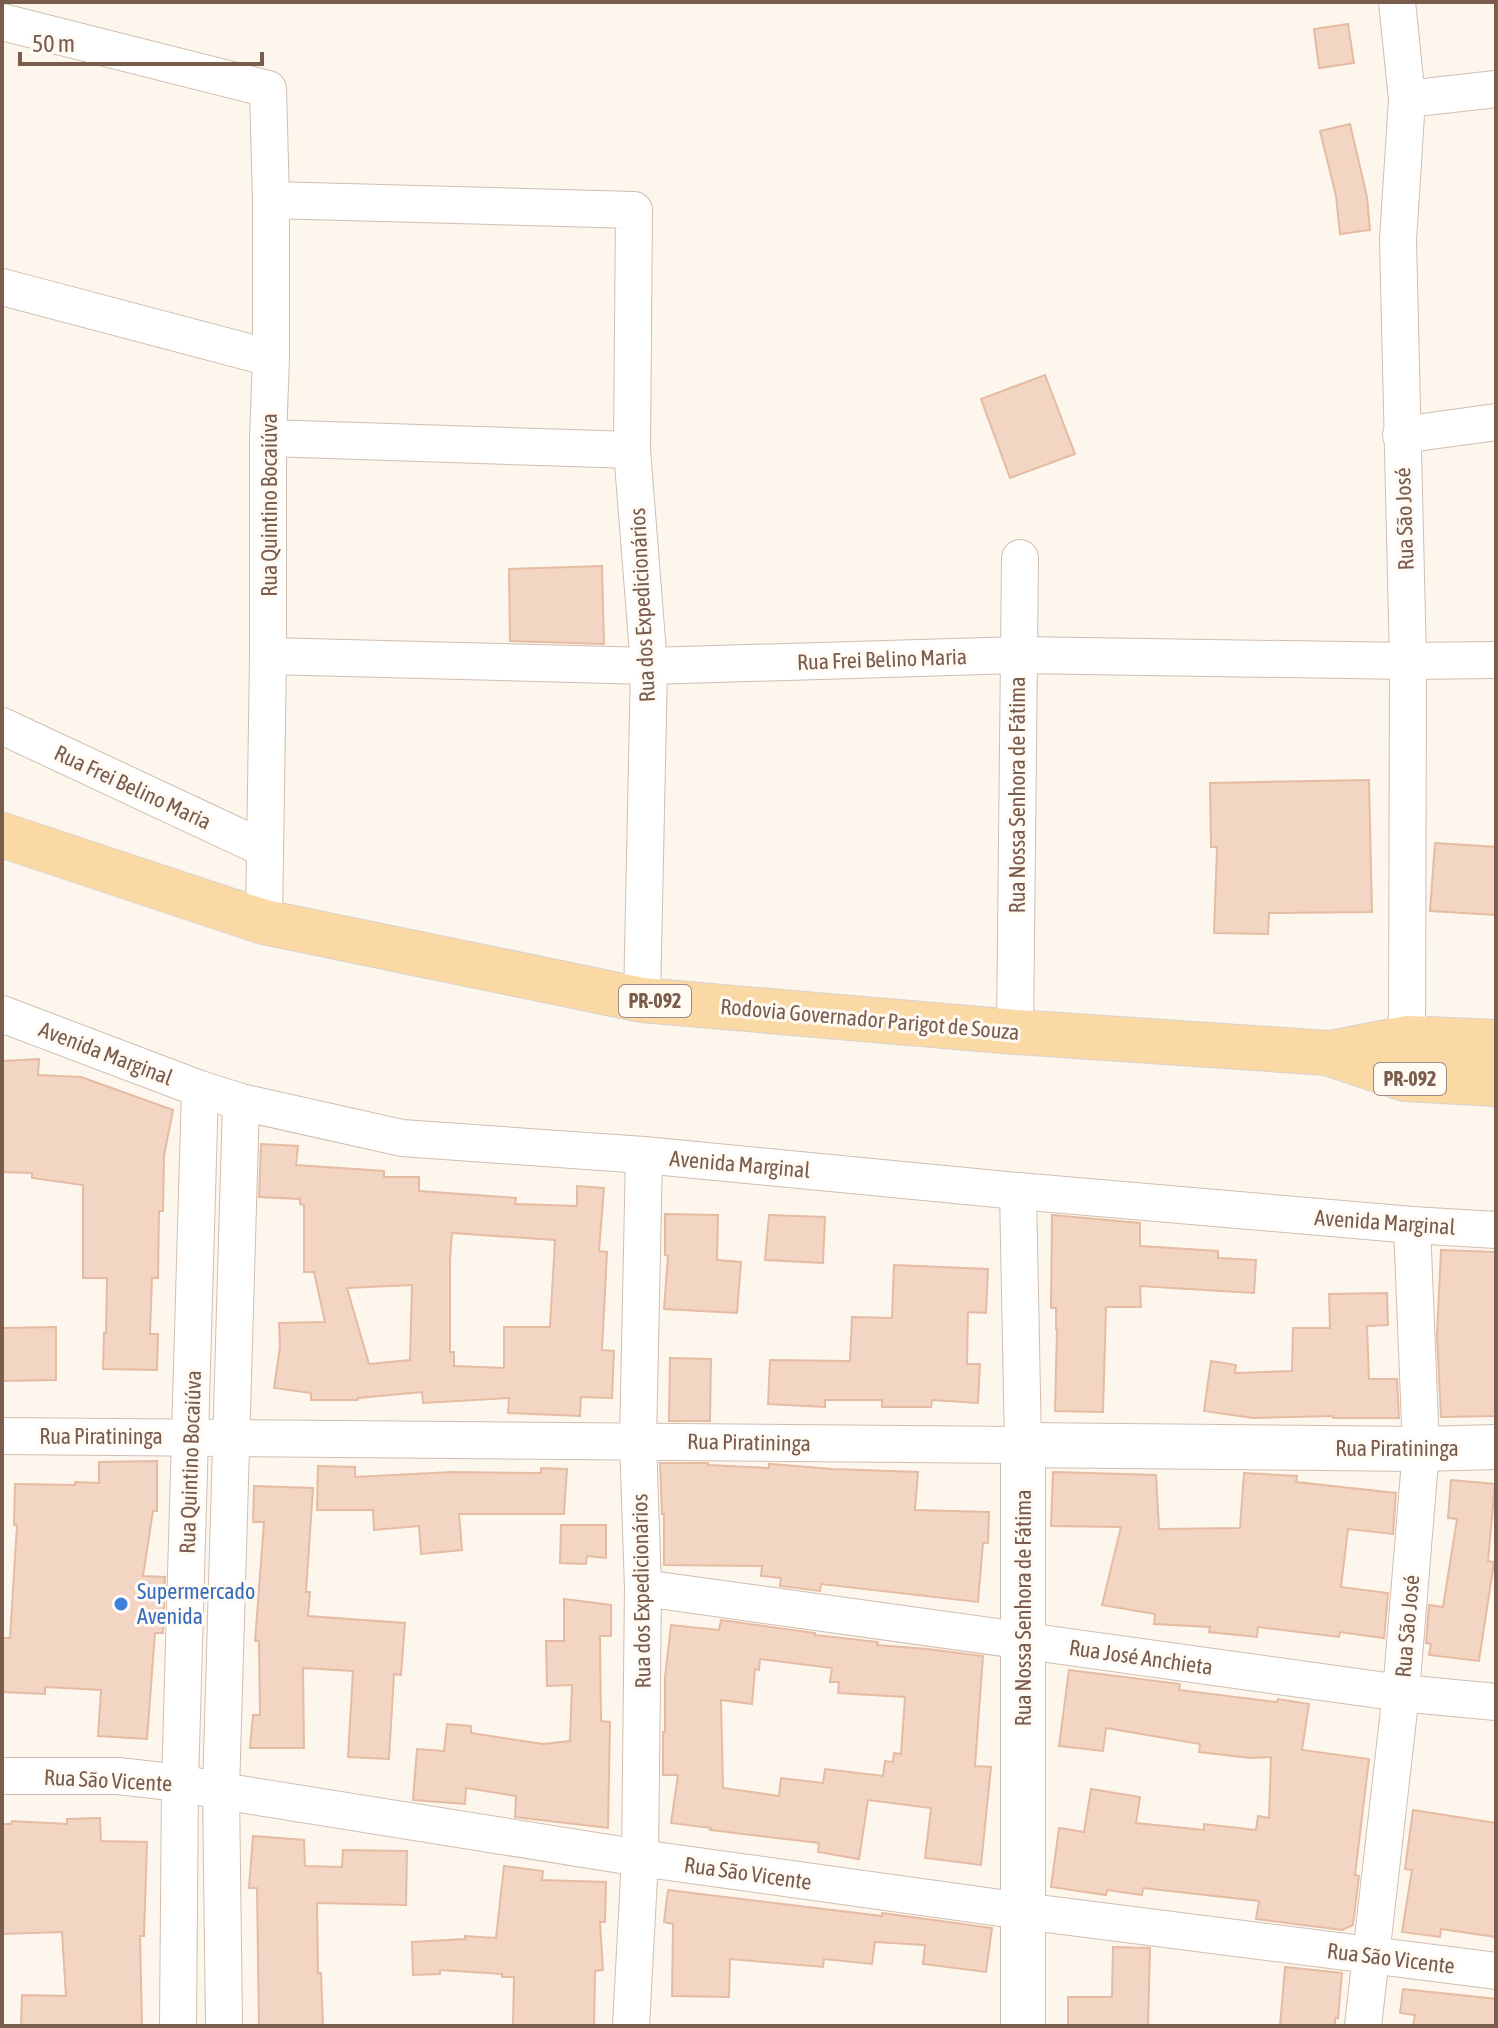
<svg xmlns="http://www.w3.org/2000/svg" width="1498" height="2028" font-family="'Asap Condensed',sans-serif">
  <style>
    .building { fill: #f3d5c3; stroke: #e6bba3; stroke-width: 2; fill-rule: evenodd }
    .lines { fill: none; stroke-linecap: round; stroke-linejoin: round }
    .minor-casing { stroke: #d1beb0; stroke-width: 38 }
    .tertiary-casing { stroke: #d1beb0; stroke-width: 46 }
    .primary-casing { stroke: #dad1cd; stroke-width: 46 }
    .minor { stroke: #fff; stroke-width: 36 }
    .tertiary { stroke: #fff; stroke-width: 44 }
    .primary { stroke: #fbd9a5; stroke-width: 44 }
    .shop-dot { fill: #3f7fe0; stroke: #fffaf3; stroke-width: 3 }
    .labels { text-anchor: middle; stroke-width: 6; stroke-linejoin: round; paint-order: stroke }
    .shield { fill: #fffaf3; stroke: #a28b7f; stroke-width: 2 }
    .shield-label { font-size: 20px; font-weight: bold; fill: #7a5c4d }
    .street-label { font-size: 22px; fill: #7a5c4d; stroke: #fffaf3 }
    .shop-label { font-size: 22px; fill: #366cbe; stroke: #fffaf3; text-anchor: start }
  </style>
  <rect width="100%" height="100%" fill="#fdf6ec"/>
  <!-- building -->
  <g class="building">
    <polygon points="1348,24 1354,63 1319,68 1314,29"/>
    <polygon points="1350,124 1367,197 1370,230 1340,234 1336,196 1320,131"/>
    <polygon points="1045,375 1075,454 1010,478 981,399"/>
    <polygon points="602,566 604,644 510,641 509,569"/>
    <polygon points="1369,780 1372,912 1269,913 1268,934 1214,933 1217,847 1211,847 1210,783"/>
    <polygon points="1435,843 1496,847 1496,915 1430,911"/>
    <polygon points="39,1059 38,1075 81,1077 173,1110 164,1156 163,1211 159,1211 158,1278 152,1278 150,1334 158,1334 157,1370 103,1369 104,1333 106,1333 107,1278 83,1278 83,1185 32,1178 32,1173 2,1172 2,1061"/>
    <path d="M261,1144L298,1146L296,1165L384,1171V1177H419V1191L516,1198L515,1204L577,1206V1186L604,1188L599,1251L607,1252L602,1350L614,1351L612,1398L581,1397L580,1416L508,1413L509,1398L423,1403L422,1392L358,1398V1400H311V1393L274,1388L280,1347L279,1323L325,1322L314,1272H304V1205L300,1204V1199L259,1197ZM452,1233L555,1240L550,1327H504V1368L454,1366V1352H450V1259ZM412,1285L410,1360L369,1364L347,1288Z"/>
    <polygon points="665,1214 718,1215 717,1260 741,1262 737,1313 664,1309 668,1256 665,1255"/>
    <polygon points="769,1215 825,1217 823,1263 765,1260"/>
    <polygon points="1052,1215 1140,1223 1140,1246 1218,1251 1218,1258 1256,1260 1254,1293 1140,1286 1141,1307 1106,1307 1103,1412 1055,1411 1057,1329 1056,1329 1056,1308 1051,1308"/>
    <polygon points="1441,1250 1496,1252 1496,1416 1441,1417 1437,1335"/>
    <polygon points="894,1265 988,1269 986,1313 968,1312 967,1364 980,1364 978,1403 932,1400 931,1407 882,1407 882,1400 825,1400 825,1407 768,1404 770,1360 850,1361 852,1317 892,1318"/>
    <polygon points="1387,1293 1388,1325 1367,1326 1369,1379 1397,1379 1399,1418 1333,1418 1333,1416 1253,1418 1204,1411 1211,1361 1236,1365 1235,1373 1292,1371 1293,1328 1330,1328 1329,1294"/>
    <polygon points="56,1327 56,1380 2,1381 2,1328"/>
    <polygon points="670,1358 711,1359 710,1421 669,1421"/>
    <polygon points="157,1461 157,1511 153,1511 143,1576 165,1577 163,1633 155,1633 147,1739 98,1736 101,1690 45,1687 45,1694 2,1692 2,1638 10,1638 17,1525 14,1525 15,1484 75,1485 75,1482 99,1483 99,1462"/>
    <polygon points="660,1463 708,1463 708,1465 769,1468 769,1464 771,1464 832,1469 918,1472 915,1510 989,1512 988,1543 983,1543 978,1602 821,1584 820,1591 780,1586 781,1578 761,1576 762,1566 664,1565 664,1514 662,1514"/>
    <polygon points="318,1466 355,1467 355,1477 452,1472 541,1473 541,1468 567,1469 564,1514 459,1514 462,1550 421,1554 419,1526 374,1530 373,1510 317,1510"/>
    <polygon points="1053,1472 1156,1475 1159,1529 1240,1528 1244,1473 1297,1476 1296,1482 1396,1493 1393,1534 1348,1529 1341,1587 1388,1593 1384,1638 1340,1632 1339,1637 1258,1627 1257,1637 1209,1632 1210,1627 1154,1624 1155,1614 1102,1605 1121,1527 1051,1526"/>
    <polygon points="1451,1480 1495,1484 1488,1561 1494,1562 1479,1661 1429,1655 1431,1644 1426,1643 1429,1605 1443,1607 1457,1519 1448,1518"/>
    <polygon points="254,1486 313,1488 306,1592 310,1592 308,1616 405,1623 401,1675 394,1674 389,1759 348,1757 353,1671 303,1668 304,1748 250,1748 253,1715 260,1715 259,1641 255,1641 264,1522 253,1522"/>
    <polygon points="561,1525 606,1525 606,1558 587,1556 586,1564 560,1563"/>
    <polygon points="564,1599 611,1605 611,1636 600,1636 601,1721 610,1722 608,1828 515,1817 516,1796 466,1788 465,1804 413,1800 417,1749 444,1751 447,1724 471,1726 471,1733 543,1744 570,1741 572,1685 547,1686 546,1641 564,1641"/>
    <path d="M721,1620L815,1633V1635L878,1642L877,1645L928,1649L983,1656L975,1766L991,1767L981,1865L925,1858L931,1808L868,1800L859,1859L818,1852L819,1843L710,1830L711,1828L671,1823L678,1775H663V1732H665V1677L671,1625L719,1630ZM760,1659L832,1668L830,1682H839L838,1693L905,1697L901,1754L894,1753L893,1762L885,1761L883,1776L825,1769L823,1783L781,1778L779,1796L723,1788L721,1700L752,1704L755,1669L759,1670Z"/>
    <polygon points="1069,1670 1180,1684 1179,1690 1277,1702 1278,1699 1309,1704 1302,1750 1369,1759 1355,1875 1359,1876 1353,1925 1342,1930 1256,1919 1259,1901 1143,1888 1142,1895 1107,1890 1106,1895 1051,1887 1059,1828 1084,1832 1091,1789 1140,1797 1136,1823 1204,1830 1204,1824 1256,1830 1258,1816 1269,1818 1271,1757 1251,1758 1199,1752 1200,1744 1106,1728 1103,1751 1059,1746"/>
    <polygon points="1413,1810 1496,1823 1496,1937 1441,1929 1440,1937 1402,1932 1412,1870 1405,1869"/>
    <polygon points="100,1818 101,1841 147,1842 144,1936 140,1936 142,2026 21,2026 22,1995 66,1996 62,1932 2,1934 2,1824 11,1824 12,1821 67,1824 67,1819"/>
    <polygon points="253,1836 304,1840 305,1866 342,1867 343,1850 407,1851 406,1905 317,1903 318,1973 321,1973 323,2026 259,2026 257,1888 249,1888"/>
    <polygon points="504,1866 543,1871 542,1880 606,1882 605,1922 600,1922 603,1970 595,1971 594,2026 513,2026 514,1977 502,1977 502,1974 440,1970 440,1974 413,1975 412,1942 465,1939 465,1936 496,1938"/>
    <polygon points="668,1890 882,1916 882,1913 992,1928 986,1972 923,1964 925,1945 875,1942 872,1964 824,1959 823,1967 730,1959 729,1997 672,1996 673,1924 664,1922"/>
    <polygon points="1113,1947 1150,1948 1148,2026 1068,2026 1068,1997 1112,1997"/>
    <polygon points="1285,1967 1342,1973 1338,2018 1335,2018 1335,2026 1280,2026"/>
    <polygon points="1403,1989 1496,1999 1496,2026 1413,2026 1415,2015 1400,2013"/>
  </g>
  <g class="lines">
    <!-- minor casing -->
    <g class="minor-casing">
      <g id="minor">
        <polyline points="1397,2 1407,99 1398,240 1408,661 1407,1038"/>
        <polyline points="2,22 268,89 271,200 271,358 268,438 268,656 264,922"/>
        <polyline points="1407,99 1496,89"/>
        <polyline points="271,200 634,210 632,450 649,666 642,1000"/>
        <polyline points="2,287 271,358"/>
        <polyline points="1401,435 1496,422"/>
        <polyline points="268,438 632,450"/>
        <polyline points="268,656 649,666 1019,655 1408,661 1496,660"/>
        <polyline points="2,726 265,849"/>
        <polyline points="2,1014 200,1089 241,1102 402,1138 644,1155 1018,1191 1412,1225 1496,1230"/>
        <polyline points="1015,1032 1020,558"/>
        <polyline points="2,1436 1023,1445 1018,1191"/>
        <polyline points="643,1588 1401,1693 1496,1702"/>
        <polyline points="2,1776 118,1776 180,1783 221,1791 640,1858 1023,1911 1496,1971"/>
        <polyline points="178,2026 180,1783 200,1089"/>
        <polyline points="224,2026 221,1791 241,1102"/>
        <polyline points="631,2026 640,1858 643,1588 638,1441 644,1155"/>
        <polyline points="1363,2026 1401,1693 1421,1449 1412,1225"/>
      </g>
    </g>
    <!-- tertiary casing -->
    <g class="tertiary-casing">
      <polyline id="tertiary" points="1023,2026 1023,1445 1421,1449 1496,1447"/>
    </g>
    <!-- primary casing -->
    <g class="primary-casing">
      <g id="primary">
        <polyline points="2,835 264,922 642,1000 1015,1032 1327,1053 1405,1079 1496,1084"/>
        <polyline points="1330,1053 1407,1038 1496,1042"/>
      </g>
    </g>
    <!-- minor -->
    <use href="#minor" class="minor"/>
    <!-- tertiary -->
    <use href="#tertiary" class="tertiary"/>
    <!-- primary -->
    <use href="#primary" class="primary"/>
  </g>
  <!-- markers -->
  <circle class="shop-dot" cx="121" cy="1604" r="8"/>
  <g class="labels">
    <!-- shield labels -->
    <g class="shield">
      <rect x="619" y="985" width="72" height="32" rx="6"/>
      <rect x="1374" y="1063" width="72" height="32" rx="6"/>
    </g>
    <g class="shield-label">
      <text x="655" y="1008">PR-092</text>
      <text x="1410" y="1086">PR-092</text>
    </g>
    <!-- street labels -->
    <g class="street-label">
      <text transform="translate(269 505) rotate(-90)" y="8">Rua Quintino Bocaiúva</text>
      <text transform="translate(1404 519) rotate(-92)" y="8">Rua São José</text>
      <text transform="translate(642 605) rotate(-93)" y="8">Rua dos Expedicionários</text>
      <text transform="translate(882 659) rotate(-2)" y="8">Rua Frei Belino Maria</text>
      <text transform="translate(133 787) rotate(25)" y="8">Rua Frei Belino Maria</text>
      <text transform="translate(1017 795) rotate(-90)" y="8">Rua Nossa Senhora de Fátima</text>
      <text transform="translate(870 1019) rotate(5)" y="8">Rodovia Governador Parigot de Souza</text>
      <text transform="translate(106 1053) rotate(21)" y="8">Avenida Marginal</text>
      <text transform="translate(740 1164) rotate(5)" y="8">Avenida Marginal</text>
      <text transform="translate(1385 1222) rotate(4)" y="8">Avenida Marginal</text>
      <text x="101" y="1444">Rua Piratininga</text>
      <text transform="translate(749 1442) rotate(1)" y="8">Rua Piratininga</text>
      <text x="1397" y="1456">Rua Piratininga</text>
      <text transform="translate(190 1462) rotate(-88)" y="8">Rua Quintino Bocaiúva</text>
      <text transform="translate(641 1591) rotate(-91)" y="8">Rua dos Expedicionários</text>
      <text transform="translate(1023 1608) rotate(-90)" y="8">Rua Nossa Senhora de Fátima</text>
      <text transform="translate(1407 1626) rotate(-85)" y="8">Rua São José</text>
      <text transform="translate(1141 1657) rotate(8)" y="8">Rua José Anchieta</text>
      <text transform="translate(108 1780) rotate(3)" y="8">Rua São Vicente</text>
      <text transform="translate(748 1873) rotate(8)" y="8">Rua São Vicente</text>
      <text transform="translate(1391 1958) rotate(7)" y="8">Rua São Vicente</text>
    </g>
    <!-- shop labels -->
    <g class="shop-label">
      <text x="137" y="1599">Supermercado<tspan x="137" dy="25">Avenida</tspan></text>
    </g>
  </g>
  <!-- border -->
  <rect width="1498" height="2028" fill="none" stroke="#7a5c4d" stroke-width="8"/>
  <!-- scale -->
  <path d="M20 52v12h242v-12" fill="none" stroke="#7a5c4d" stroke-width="4"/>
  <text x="32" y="52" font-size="24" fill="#7a5c4d" stroke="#fffaf3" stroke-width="6" paint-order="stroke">50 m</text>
</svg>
